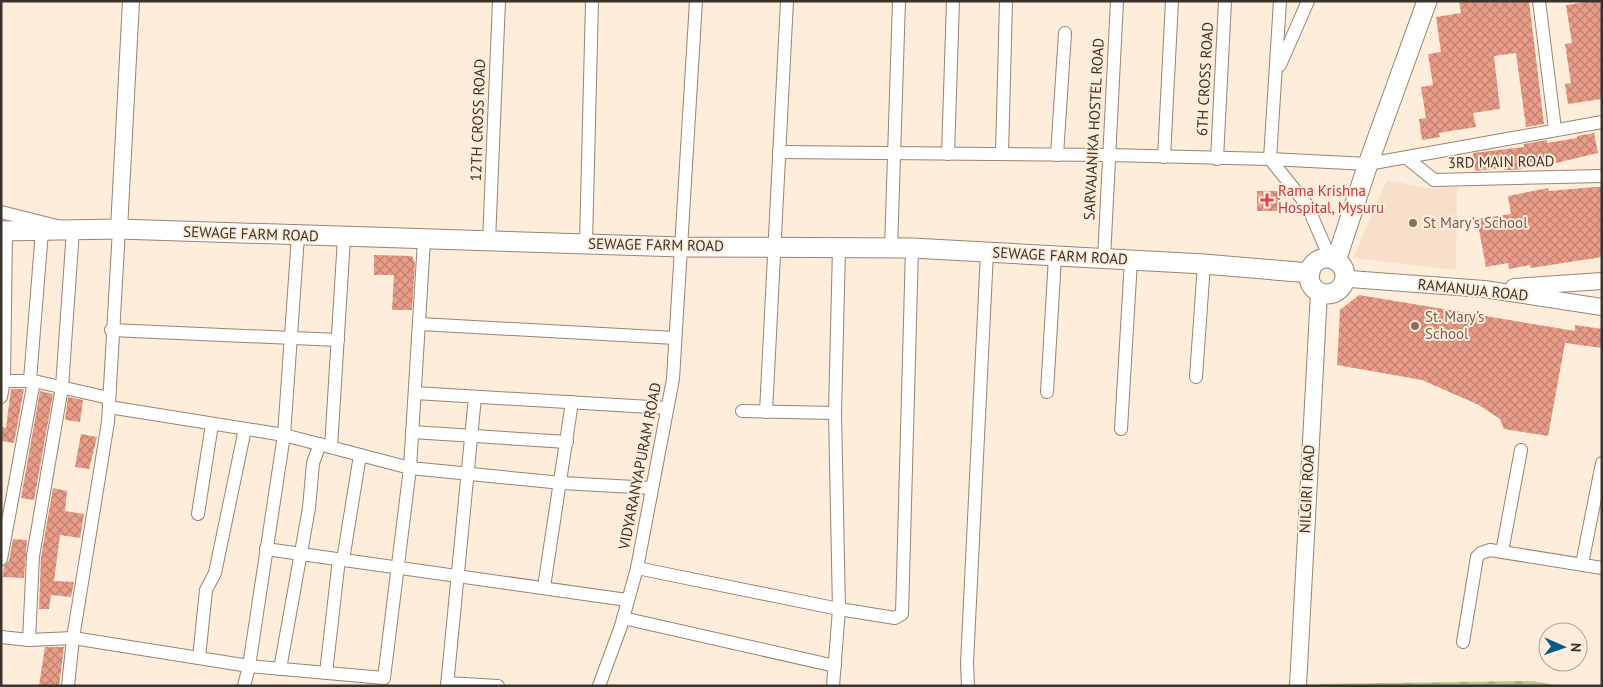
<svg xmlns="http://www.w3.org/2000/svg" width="1603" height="687" font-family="'PT Sans',sans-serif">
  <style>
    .built { fill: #f7dfc9 }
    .forest { fill: url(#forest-firs) }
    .building { fill: url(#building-cross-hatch) }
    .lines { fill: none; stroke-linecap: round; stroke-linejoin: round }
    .minor-casing { stroke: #958576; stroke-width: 14 }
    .tertiary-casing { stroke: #958576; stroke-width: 18 }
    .secondary-casing { stroke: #958576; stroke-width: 21 }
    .minor { stroke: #fff; stroke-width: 12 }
    .tertiary { stroke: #fff; stroke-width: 16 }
    .secondary { stroke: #fff; stroke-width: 19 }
    .health-dot { fill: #e0444e; stroke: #ffeddc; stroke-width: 2 }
    .education-dot { fill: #8d6e63; stroke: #ffeddc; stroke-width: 2 }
    .labels { text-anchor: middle; stroke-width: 4; stroke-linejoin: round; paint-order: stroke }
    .street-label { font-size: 15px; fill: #3a332c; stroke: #ffeddc }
    .health-label { font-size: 15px; fill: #be3a42; stroke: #ffeddc; text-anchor: start }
    .education-label { font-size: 15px; fill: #785e54; stroke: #ffeddc; text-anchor: start }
  </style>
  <defs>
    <pattern id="forest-firs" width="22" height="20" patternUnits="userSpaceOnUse" patternTransform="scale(1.25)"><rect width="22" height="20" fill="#accf8c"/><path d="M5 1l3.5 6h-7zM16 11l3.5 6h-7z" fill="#95b279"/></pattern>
    <pattern id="building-cross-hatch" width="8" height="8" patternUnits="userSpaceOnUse" patternTransform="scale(1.25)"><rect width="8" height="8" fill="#e99c88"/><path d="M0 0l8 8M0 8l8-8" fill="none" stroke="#be806f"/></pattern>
  </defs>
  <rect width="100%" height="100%" fill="#ffeddc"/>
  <!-- built -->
  <polygon class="built" points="1387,180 1426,188 1457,187 1456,270 1353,258"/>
  <!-- forest -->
  <polygon class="forest" points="1533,681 1559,686 1319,686 1319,684"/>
  <!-- building -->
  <g class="building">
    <polygon points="1459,1 1529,1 1544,124 1526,127 1516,53 1494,56 1500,109 1473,113 1476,127 1439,133 1440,137 1422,140 1419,119 1426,118 1421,87 1433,85 1428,54 1441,52 1436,17 1461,13"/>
    <polygon points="1592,1 1602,1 1602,99 1568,104 1565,84 1571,83 1565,44 1572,43 1566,5"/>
    <polygon points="1594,133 1598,153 1556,163 1555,158 1521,164 1522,169 1515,170 1504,170 1504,168 1475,171 1473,153 1524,147 1524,144 1547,140 1547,143 1577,138 1577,136"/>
    <polygon points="1595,187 1602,187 1602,257 1531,268 1530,265 1509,269 1508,263 1486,267 1477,219 1511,214 1508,196 1548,188 1549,191"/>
    <rect x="1257" y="191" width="23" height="20"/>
    <polygon points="374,255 412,256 415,263 412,310 392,310 394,275 374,275"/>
    <polygon points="1359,295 1575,331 1575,325 1602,329 1602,348 1565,343 1548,436 1504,429 1500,419 1479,405 1422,380 1337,365 1340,310"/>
    <polygon points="11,389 24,389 14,443 1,441 2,427 6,428"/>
    <polygon points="40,391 53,394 34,500 21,498"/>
    <polygon points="68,397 83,400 80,422 65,420"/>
    <polygon points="81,434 97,437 89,469 75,467"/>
    <polygon points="53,488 67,491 65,511 84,514 80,538 60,535 54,581 74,582 71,597 51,595 49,609 39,609 41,557"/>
    <polygon points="13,539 27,540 24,578 3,577 4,566 9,561"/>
    <polygon points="45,647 64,647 59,686 39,686"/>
  </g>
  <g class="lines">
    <!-- minor casing -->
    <g class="minor-casing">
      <g id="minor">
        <polyline points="1280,1 1270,159 1307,205 1330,258"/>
        <polyline points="1539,1 1555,129"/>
        <polyline points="1280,65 1308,1"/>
        <polyline points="779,152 1109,155 1270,159 1368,164 1602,122"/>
        <polyline points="948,154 953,1"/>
        <polyline points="1002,154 1006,1"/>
        <polyline points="1057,155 1065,33"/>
        <polyline points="1164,157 1172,1"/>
        <polyline points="1217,159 1225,1"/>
        <polyline points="1408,159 1434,180 1602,176"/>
        <polyline points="1,212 73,230 62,387 33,556 29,640"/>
        <polyline points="489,241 499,1"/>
        <polyline points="586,243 592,1"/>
        <polyline points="891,249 899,1"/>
        <polyline points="1104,259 1117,1"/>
        <polyline points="420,324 675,338"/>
        <polyline points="111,330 338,340"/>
        <polyline points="1196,377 1204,264"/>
        <polyline points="30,380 42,231"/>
        <polyline points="1,381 34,381 109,398"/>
        <polyline points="1047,392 1055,257"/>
        <polyline points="415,393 667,408"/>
        <polyline points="1,397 4,381 6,231"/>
        <polyline points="109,407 284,435 410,468 562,483 652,488"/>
        <polyline points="742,411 835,413"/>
        <polyline points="766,412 787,1"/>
        <polyline points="1121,429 1131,260"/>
        <polyline points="412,432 567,442"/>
        <polyline points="331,447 344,238"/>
        <polyline points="198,514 212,424"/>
        <polyline points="266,549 627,600"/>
        <polyline points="1502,552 1521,450"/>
        <polyline points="1,559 34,381"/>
        <polyline points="343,560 360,455"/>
        <polyline points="1582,564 1602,463"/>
        <polyline points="637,568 839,609 895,618 902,614 912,248"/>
        <polyline points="544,587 572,402"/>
        <polyline points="623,618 835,666"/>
        <polyline points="1,637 29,640 73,638 249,666 384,678 410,468 424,241"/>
        <polyline points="1463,642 1477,557 1481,553 1490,550 1602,568"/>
        <polyline points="199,658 206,590 215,573 245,429"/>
        <polyline points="280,669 309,508 313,463 320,444"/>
        <polyline points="326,673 339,559"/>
        <polyline points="447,683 498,686"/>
        <polyline points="68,686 73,638 108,422 119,229"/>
        <polyline points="244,686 249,666 284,435 298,236"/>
        <polyline points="447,686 475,397"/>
        <polyline points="599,686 621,626 637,568 673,379 696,1"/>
        <polyline points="833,686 839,609 835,413 839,248"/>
        <polyline points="968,686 967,663 987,252"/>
      </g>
    </g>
    <!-- tertiary casing -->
    <g class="tertiary-casing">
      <g id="tertiary">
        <polyline points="119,229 131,1"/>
        <polyline points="1345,282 1350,279 1484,289 1602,307"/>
        <polyline points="1514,287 1602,281"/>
        <polyline points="1298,686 1319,292"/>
      </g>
    </g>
    <!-- secondary casing -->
    <g class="secondary-casing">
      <g id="secondary">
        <polyline points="1,231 119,229 681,247 912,248 1204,264 1310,273"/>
        <circle cx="1327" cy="276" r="18"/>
        <polyline points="1336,261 1368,164 1427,1"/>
      </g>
    </g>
    <!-- minor -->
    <use href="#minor" class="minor"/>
    <!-- tertiary -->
    <use href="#tertiary" class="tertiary"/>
    <!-- secondary -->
    <use href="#secondary" class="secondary"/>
  </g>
  <!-- markers -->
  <path class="health-dot" d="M1264.5 192.5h5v5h5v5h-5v5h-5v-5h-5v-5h5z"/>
  <g class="education-dot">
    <circle cx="1413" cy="223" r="5"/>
    <circle cx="1415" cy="326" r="5"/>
  </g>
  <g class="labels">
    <!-- street labels -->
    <g class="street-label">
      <text transform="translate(1205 79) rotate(-87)" y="5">6TH CROSS ROAD</text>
      <text transform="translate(478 120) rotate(-88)" y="5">12TH CROSS ROAD</text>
      <text transform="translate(1094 129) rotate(-87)" y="5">SARVAJANIKA HOSTEL ROAD</text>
      <text transform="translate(1501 162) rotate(-1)" y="5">3RD MAIN ROAD</text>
      <text transform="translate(251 234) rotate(2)" y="5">SEWAGE FARM ROAD</text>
      <text transform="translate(656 245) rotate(1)" y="5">SEWAGE FARM ROAD</text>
      <text transform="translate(1060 256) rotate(3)" y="5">SEWAGE FARM ROAD</text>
      <text transform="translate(1473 290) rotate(6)" y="5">RAMANUJA ROAD</text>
      <text transform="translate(640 466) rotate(-79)" y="5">VIDYARANYAPURAM ROAD</text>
      <text transform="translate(1307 489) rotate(-87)" y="5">NILGIRI ROAD</text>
    </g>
    <!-- health labels -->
    <g class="health-label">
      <text x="1278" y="196">Rama Krishna<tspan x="1278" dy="17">Hospital, Mysuru</tspan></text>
    </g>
    <!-- education labels -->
    <g class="education-label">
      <text x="1423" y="228">St Mary's School</text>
      <text x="1425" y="322">St. Mary's<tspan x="1425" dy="17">School</tspan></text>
    </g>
  </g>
  <!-- border -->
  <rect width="1603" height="687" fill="none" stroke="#3a332c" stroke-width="5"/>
  <!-- north arrow -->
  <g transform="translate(1563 647) rotate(92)"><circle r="24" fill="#ffeddc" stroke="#b0a396"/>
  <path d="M0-4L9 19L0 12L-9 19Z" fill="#055b8d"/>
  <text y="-8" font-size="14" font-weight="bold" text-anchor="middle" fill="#3a332c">N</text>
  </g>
</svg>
